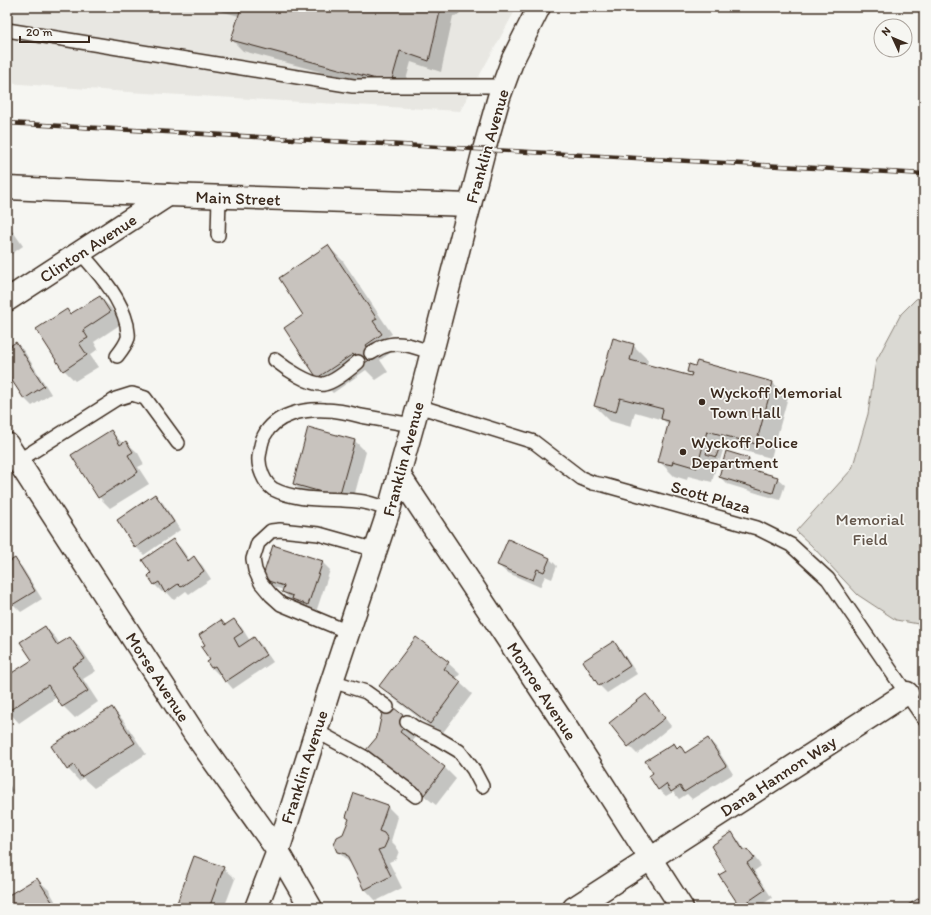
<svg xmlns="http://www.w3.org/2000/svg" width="931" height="915" font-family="Itim,sans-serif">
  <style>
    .built { fill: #e8e7e2 }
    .green { fill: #dad9d3; stroke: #8a8278 }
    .shadow { fill: #0003 }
    .building { fill: #c8c3be; stroke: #3b2a1e }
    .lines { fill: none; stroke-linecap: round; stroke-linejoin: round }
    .service-casing { stroke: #3b2a1e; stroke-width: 16 }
    .minor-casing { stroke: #3b2a1e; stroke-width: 25 }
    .primary-casing { stroke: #3b2a1e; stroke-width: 25 }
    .service { stroke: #f6f6f2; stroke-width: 13 }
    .minor { stroke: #f6f6f2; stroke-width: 22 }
    .primary { stroke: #f6f6f2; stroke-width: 22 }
    .rail-casing { stroke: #3b2a1e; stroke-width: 4.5 }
    .rail { stroke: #f6f6f2; stroke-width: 3; stroke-dasharray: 9; stroke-linecap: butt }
    .poi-dot { fill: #3b2a1e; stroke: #f6f6f2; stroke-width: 1.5 }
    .labels { text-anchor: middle; stroke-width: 3.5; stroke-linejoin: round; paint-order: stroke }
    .street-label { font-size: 17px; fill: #3b2a1e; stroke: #f6f6f2 }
    .poi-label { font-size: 17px; fill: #3b2a1e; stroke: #f6f6f2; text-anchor: start }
    .park-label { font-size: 17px; fill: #63564b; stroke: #f6f6f2 }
  </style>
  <rect width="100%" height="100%" fill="#f6f6f2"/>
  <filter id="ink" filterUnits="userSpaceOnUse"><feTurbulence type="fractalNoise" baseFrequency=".025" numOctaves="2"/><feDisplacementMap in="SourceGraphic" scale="8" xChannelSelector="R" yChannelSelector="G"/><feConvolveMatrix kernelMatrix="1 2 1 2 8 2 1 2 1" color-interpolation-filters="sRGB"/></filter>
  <g filter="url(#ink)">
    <!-- built -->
    <polygon class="built" points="7,7 517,7 460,111 128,92 7,83"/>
    <!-- green -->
    <polygon class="green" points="924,296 924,625 896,620 858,595 811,545 796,531 852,469 868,414 876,361 901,314 916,299"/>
    <!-- shadow -->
    <g class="shadow">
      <polygon points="32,7 41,7 40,10"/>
      <polygon points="205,7 461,7 459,15 453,16 441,72 411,62 402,94 243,51 232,40 239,16"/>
      <polygon points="7,226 14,233 23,246 7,257"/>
      <polygon points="328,246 343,261 392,334 387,337 396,349 380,360 388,372 376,380 366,370 333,393 318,378 304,315"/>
      <polygon points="100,297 111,308 121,324 94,342 98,349 90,355 98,367 75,381 64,370 67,310 71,315"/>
      <polygon points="16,343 24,351 51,394 32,406 25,399 7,371 7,349"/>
      <polygon points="633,345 648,360 647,365 692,377 692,376 688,372 696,367 697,362 773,383 788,397 771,458 722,445 721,448 723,450 720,460 718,459 712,482 688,476 687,480 674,476 659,461 669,425 663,420 635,412 631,427 610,421 595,406"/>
      <polygon points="309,428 355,441 366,452 351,508 305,495 294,484"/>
      <polygon points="111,431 123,444 126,442 138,453 144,464 138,467 149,484 110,508 99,497"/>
      <polygon points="749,459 756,467 755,471 777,478 785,485 780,500 727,484 720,477"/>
      <polygon points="155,496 163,503 180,530 144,555 136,547"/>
      <polygon points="173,540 181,548 190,561 194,558 202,565 211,579 189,594 186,591 174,600 165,590 162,592 155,585 149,576"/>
      <polygon points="508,541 550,559 557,566 552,579 545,576 540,587 506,572 498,565"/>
      <polygon points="14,560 22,567 42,599 21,612 13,604 7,595 7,564"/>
      <polygon points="322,562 330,570 316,612 301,607 296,601 291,600 283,592 284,590 270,586 263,578"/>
      <polygon points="234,620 242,628 250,641 254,638 262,646 273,662 233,689 226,681 221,674 219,675 212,668 211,660 225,626"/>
      <polygon points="45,627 56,638 60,645 70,638 81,649 96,671 83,679 98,702 75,718 63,706 57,697 19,723 7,710 7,677 33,660"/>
      <polygon points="416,638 448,663 460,674 456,679 472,694 441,735 392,697 380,686"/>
      <polygon points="614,642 621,650 637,674 607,693 600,686 584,662"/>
      <polygon points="645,695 653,703 671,726 637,754 629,746"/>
      <polygon points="112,708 123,720 146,754 94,788 83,778 79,781 68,769"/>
      <polygon points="383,713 420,732 412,742 445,768 456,779 436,805 379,761 368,750 378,737"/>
      <polygon points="708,739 716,747 733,774 692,799 687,794 679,799 673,792 666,796 658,789 654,774 674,744 678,748 680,747 686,753"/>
      <polygon points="7,781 13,791 7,794"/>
      <polygon points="387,806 398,817 391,841 395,845 399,851 396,859 389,862 402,888 376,901 365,889 352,864 350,863 338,852 349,820 347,817"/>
      <polygon points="732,833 739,841 745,851 747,850 755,858 761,866 754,871 772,898 757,908 742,908 741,907"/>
      <polygon points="223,868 235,879 224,908 183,908 179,903"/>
      <polygon points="37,879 49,890 59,908 7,908 7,898"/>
    </g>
    <!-- building -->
    <g class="building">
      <polygon points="236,7 441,7 429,61 400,51 391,83 231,40 241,8"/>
      <polygon points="7,226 12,234 7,238"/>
      <polygon points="328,245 377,319 373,321 382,334 366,345 374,357 360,366 353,354 317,378 284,328 303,315 279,278"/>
      <polygon points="100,296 110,312 83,330 88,338 79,343 87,355 63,371 36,329 67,309 70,314"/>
      <polygon points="613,338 634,344 630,360 691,376 692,373 687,372 689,364 695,366 697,361 773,382 756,444 707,431 697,468 673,461 672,465 658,462 669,421 661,419 663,409 620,398 616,412 594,406"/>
      <polygon points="16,342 44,386 24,399 7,373 7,348"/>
      <polygon points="308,427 355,440 339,497 293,484"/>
      <polygon points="111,430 120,445 126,441 133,452 128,455 138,472 98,498 71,455"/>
      <polygon points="710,443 720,446 716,457 706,454"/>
      <polygon points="726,451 749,458 746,468 778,477 773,493 719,477"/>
      <polygon points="155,494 174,522 135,548 117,520"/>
      <polygon points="173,539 188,561 194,556 204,571 181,587 178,584 165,593 159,582 154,585 148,576 151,573 142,560"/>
      <polygon points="508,539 550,558 544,572 537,569 533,580 497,565"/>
      <polygon points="273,545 323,561 308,605 292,599 293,596 282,592 284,586 262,579"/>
      <polygon points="15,558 35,591 12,605 7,597 7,563"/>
      <polygon points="234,619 243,632 234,638 239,647 254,637 266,655 225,682 215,666 211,668 207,662 210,660 201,647 205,645 199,635 221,620 225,625"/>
      <polygon points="45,626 57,645 70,637 85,659 72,667 88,691 62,707 48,685 7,712 7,676 32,660 20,642"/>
      <polygon points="416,637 449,662 444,669 461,682 430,724 379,686"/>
      <polygon points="614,641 630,666 599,686 583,661"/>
      <polygon points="646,694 665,718 628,747 609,723"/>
      <polygon points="389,704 409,720 400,732 445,767 424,795 366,750 377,737 382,713"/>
      <polygon points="112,707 135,743 81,777 74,765 67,770 51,746"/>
      <polygon points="708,738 726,766 684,792 680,786 671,792 666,784 658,790 649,776 653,773 645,761 674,743 677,748 680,745 685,753"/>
      <polygon points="354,793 388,805 379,831 384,833 388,839 384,848 378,850 391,876 364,890 346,854 337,852 334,845 337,837 343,834 349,819 346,817"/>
      <polygon points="732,832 743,850 747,849 754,858 747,863 765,890 740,907 719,875 726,871 711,846"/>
      <polygon points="194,856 224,867 209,908 190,908 177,903"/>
      <polygon points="37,878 56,908 7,908 7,896"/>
      <polygon points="924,895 924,908 910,908 908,905"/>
    </g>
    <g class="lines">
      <!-- service casing -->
      <g class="service-casing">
        <g id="service">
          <polyline points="7,30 353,86 504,86"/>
          <polyline points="218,235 219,197"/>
          <path d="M80,252C100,275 120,296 127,325C127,329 129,334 128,338C126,344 121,351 117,356"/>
          <path d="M371,353C375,351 379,348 382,347C399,340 416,347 432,353"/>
          <path d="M275,360C285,368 311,386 324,384C335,382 350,369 358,362"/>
          <polyline points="418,406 534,442 581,478 593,483 604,485 757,528 791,545 828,579 924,719"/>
          <polyline points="18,461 116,399 132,394 145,398 178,443"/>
          <path d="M389,510C379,506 368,502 357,501C330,498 298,502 273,489C264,483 258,467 259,457C260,450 261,442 264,436C275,414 304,409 325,410C337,410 350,413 361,416C378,419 395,422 412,425"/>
          <polyline points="349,633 341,629 281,604 271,595 261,583 255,570 253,559 258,543 271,531 280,530 319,534 376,550"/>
          <polyline points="332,681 366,692 387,707"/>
          <polyline points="407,722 417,729 437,738 459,751 473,769 482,786"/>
          <polyline points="316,731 364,757 416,796"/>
        </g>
      </g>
      <!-- minor casing -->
      <g class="minor-casing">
        <g id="minor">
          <polyline points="7,188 168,195 470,205"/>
          <polyline points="7,300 168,195"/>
          <polyline points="7,444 194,733 278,851 311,908"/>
          <polyline points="399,475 562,721 682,908"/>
          <polyline points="574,908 907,693"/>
        </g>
      </g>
      <!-- primary casing -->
      <g class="primary-casing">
        <polyline id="primary" points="256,908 278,851 332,681 389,510 418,406 484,150 499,97 513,59 539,7"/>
      </g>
      <!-- service -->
      <use href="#service" class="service"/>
      <!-- minor -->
      <use href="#minor" class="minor"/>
      <!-- primary -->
      <use href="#primary" class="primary"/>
      <!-- rail casing -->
      <g class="rail-casing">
        <polyline id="rail" points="7,123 924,174"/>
      </g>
      <!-- rail -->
      <use href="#rail" class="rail"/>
    </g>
  </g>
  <!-- markers -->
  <g class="poi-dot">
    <circle cx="702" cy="402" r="4"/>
    <circle cx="683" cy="452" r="4"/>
  </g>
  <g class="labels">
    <!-- street labels -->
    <g class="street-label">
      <text transform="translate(487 146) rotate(-74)" y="6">Franklin Avenue</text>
      <text transform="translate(238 198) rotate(2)" y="6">Main Street</text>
      <text transform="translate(88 248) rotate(-33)" y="6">Clinton Avenue</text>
      <text transform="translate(403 459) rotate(-75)" y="6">Franklin Avenue</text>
      <text transform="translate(711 497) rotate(16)" y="6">Scott Plaza</text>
      <text transform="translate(158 677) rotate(57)" y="6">Morse Avenue</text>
      <text transform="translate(542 691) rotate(57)" y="6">Monroe Avenue</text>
      <text transform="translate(304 767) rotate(-72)" y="6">Franklin Avenue</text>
      <text transform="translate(778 776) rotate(-33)" y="6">Dana Hannon Way</text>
    </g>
    <!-- poi labels -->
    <g class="poi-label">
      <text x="710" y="398">Wyckoff Memorial<tspan x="710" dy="20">Town Hall</tspan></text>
      <text x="691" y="448">Wyckoff Police<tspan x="691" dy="20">Department</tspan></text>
    </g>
    <!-- park labels -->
    <g class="park-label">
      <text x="870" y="525">Memorial<tspan x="870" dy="20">Field</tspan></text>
    </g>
  </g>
  <!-- margin -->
  <rect width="931" height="915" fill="none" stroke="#f6f6f2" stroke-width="24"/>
  <rect x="12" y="12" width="907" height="891" fill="none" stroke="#3b2a1e" stroke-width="1.5" filter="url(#ink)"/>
  <!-- north arrow -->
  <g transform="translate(893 38) rotate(314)"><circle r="19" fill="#f6f6f2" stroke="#aba49d"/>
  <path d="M0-3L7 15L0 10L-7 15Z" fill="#3b2a1e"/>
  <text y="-6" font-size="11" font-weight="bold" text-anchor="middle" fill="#3b2a1e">N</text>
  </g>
  <!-- scale -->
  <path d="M20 36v6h69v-6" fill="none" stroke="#3b2a1e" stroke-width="2"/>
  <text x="26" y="36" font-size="12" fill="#3b2a1e" stroke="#f6f6f2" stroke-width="3" paint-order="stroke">20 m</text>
</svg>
